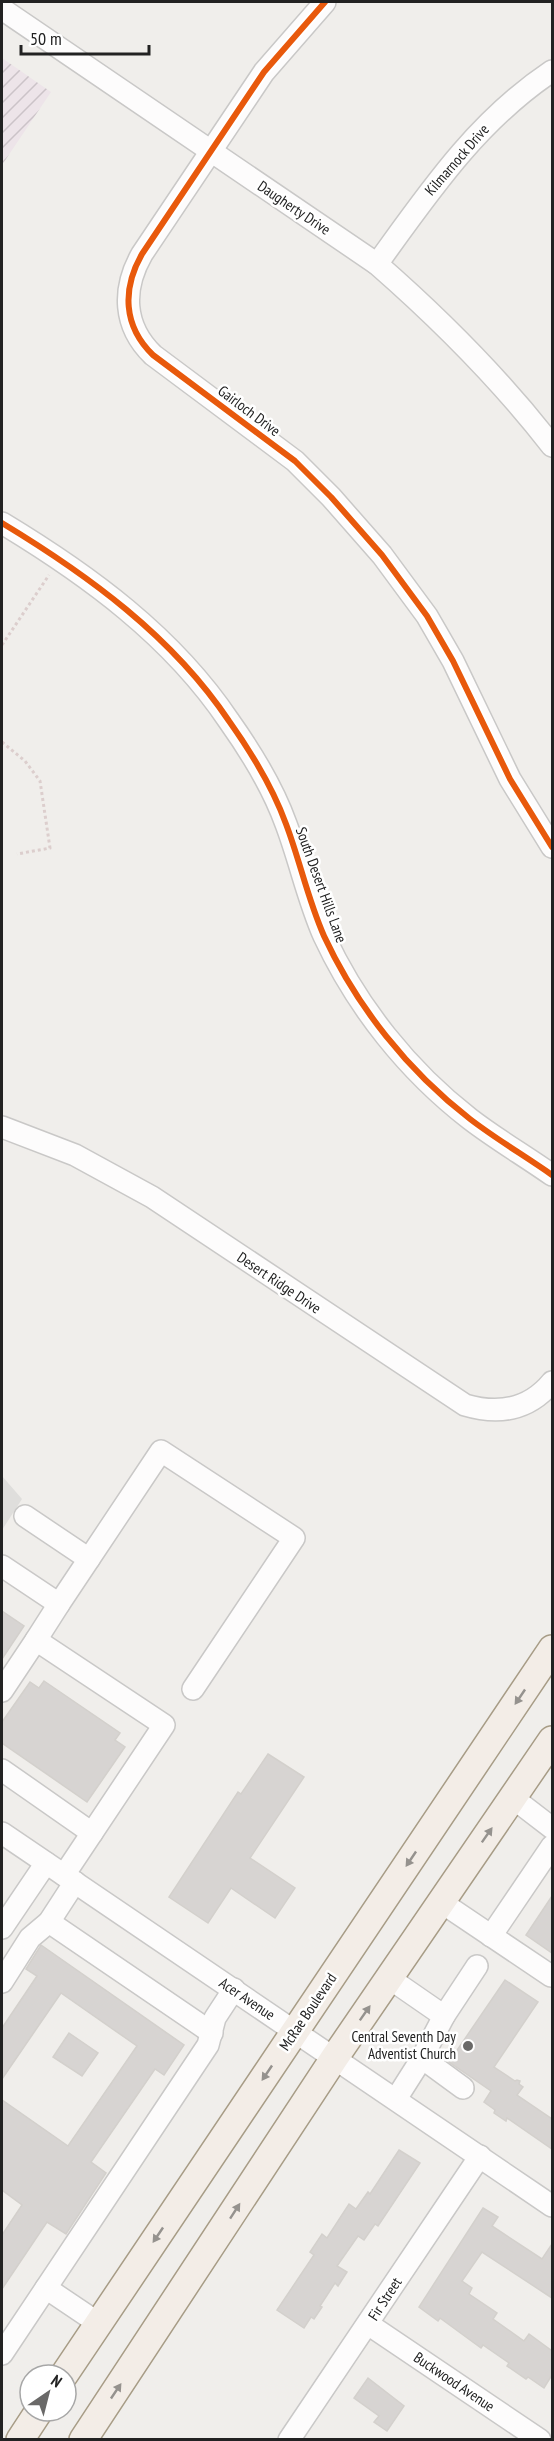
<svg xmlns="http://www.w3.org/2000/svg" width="554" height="2441" font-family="'PT Sans Narrow',sans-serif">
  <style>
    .residential { fill: #dfdedc }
    .industrial { fill: url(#industrial-furrows) }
    .building { fill: #d7d4d2; stroke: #d3d0cc; stroke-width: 1.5 }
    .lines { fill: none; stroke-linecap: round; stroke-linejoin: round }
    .minor-casing { stroke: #c9c8c7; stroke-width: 24 }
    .major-casing { stroke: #a79c86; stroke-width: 30 }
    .path { stroke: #dccecd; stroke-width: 3; stroke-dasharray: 3 3; stroke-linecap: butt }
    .minor { stroke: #fdfcfc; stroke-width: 21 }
    .major { stroke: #f3ede7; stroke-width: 27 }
    .cycleway-casing { stroke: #fff; stroke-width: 10 }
    .cycleway { stroke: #e8590c; stroke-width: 6 }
    .oneway { fill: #95928e }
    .poi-dot { fill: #6a6968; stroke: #fff; stroke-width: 2 }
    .labels { text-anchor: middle; stroke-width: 5; stroke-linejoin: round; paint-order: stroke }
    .street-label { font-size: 15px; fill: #222; stroke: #fff }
    .poi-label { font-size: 15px; fill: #222; stroke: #fff; text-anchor: end }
  </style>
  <defs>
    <pattern id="industrial-furrows" width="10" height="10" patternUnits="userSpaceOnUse" patternTransform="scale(1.5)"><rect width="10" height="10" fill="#ede4e9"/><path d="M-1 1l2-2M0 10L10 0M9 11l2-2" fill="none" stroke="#cbc3c8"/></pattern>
  </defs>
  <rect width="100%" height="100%" fill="#f0eeeb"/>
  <!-- residential -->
  <polygon class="residential" points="2,1476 22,1499 2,1530"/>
  <!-- industrial -->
  <polygon class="industrial" points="2,58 51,92 2,165"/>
  <!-- building -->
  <g class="building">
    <polygon points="2,1611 24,1626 2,1659"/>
    <polygon points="44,1681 120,1733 115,1740 125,1747 87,1802 2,1743 2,1722 30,1682 39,1688"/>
    <polygon points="268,1754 304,1777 250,1858 295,1888 275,1918 231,1888 208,1923 169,1897 238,1792 241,1794"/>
    <polygon points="552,1896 552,1953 526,1935"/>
    <polygon points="41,1945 184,2045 164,2075 155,2069 91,2162 106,2173 66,2234 47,2222 2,2289 2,2235 22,2205 2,2190 2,2100 68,2146 137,2046 61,1993 2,2079 2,2028 37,1976 26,1969"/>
    <polygon points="505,1980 538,2002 494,2067 515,2081 517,2080 520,2081 519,2084 523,2087 517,2095 552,2119 552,2149 507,2118 506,2121 494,2113 495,2110 484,2102 491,2091 449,2062"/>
    <polygon points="69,2033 98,2053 82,2076 53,2057"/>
    <polygon points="399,2150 420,2163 378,2226 375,2224 364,2240 358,2236 337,2266 347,2272 338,2286 335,2283 320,2306 322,2307 314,2319 311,2317 304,2328 277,2310 314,2255 310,2252 322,2234 327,2238 349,2204 356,2209 368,2192 370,2194"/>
    <polygon points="483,2208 498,2217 492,2226 542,2259 552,2244 552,2298 482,2252 462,2281 472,2288 469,2294 497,2313 493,2319 524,2341 529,2334 552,2351 552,2375 544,2388 528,2377 526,2379 507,2366 509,2363 483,2345 481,2348 440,2318 438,2321 419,2307"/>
    <polygon points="368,2378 404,2406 387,2431 374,2422 379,2416 354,2398"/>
  </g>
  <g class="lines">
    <!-- minor casing -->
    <g class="minor-casing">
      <g id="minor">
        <path d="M325,2L264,72L142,254C122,289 123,326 153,355L295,461L331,497L382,555L427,616L453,661L510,779L552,847"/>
        <path d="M2,9L377,264C441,320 500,379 552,446"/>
        <path d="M377,264C429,192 477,121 552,71"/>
        <path d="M2,523C88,575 172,636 229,721C251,752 273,788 286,824C300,861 308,900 324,936C357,1007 408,1071 470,1119C496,1139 525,1156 552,1175"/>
        <path d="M2,1127L75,1155L152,1197L465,1405C499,1415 529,1410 552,1382"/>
        <polyline points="25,1516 89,1559 59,1604"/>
        <polyline points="89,1559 161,1451 294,1538 193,1689"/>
        <polyline points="2,1566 59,1604 36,1640"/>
        <polyline points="2,1691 36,1640 164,1725 64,1875"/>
        <polyline points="2,1770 92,1833"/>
        <polyline points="513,1798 552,1828"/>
        <polyline points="2,1833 552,2206"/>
        <polyline points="441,1902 551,1976 552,1975"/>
        <polyline points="49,1922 212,2033"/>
        <polyline points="2,1928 46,1863"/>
        <polyline points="491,1936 552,1846"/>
        <polyline points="389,1978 444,2016 477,1966"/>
        <polyline points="2,1982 30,1938 49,1922 75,1882"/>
        <polyline points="422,2058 463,2088"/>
        <polyline points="396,2099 422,2058 444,2016"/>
        <polyline points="46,2288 98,2323"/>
        <polyline points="368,2324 540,2440"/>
        <polyline points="2,2354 208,2045 215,2018 234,1989"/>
        <polyline points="289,2440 480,2156"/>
      </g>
    </g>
    <!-- major casing -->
    <g class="major-casing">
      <g id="major">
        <polyline points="64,2375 552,1649"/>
        <polyline points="20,2440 39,2411"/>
        <polyline points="83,2440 335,2057 552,1740"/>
      </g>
    </g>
    <!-- path -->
    <g class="path">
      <polyline points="2,645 49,575"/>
      <polyline points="2,742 25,761 40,781 50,848 17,854"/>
    </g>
    <!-- minor -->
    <use href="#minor" class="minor"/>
    <!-- major -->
    <use href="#major" class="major"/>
    <!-- cycleway casing -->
    <g class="cycleway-casing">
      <g id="cycleway">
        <path d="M325,2L264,72L142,254C122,289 123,326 153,355L295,461L331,497L382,555L427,616L453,661L510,779L552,847"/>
        <path d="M2,523C88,575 172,636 229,721C251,752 273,788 286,824C300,861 308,900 324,936C357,1007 408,1071 470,1119C496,1139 525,1156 552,1175"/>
      </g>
    </g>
    <!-- cycleway -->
    <use href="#cycleway" class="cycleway"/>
  </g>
  <!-- one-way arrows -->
  <defs><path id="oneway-solid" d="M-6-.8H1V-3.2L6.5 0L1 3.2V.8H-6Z" transform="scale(1.5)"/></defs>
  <g class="oneway">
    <use href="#oneway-solid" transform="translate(520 1697) rotate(124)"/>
    <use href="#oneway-solid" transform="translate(487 1835) rotate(-55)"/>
    <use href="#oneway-solid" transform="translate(411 1859) rotate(124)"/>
    <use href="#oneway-solid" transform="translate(365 2013) rotate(-55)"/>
    <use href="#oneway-solid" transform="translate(267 2073) rotate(124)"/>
    <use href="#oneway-solid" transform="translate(235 2211) rotate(-57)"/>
    <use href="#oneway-solid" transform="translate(158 2235) rotate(124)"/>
    <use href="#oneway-solid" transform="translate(116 2391) rotate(-56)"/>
  </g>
  <!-- markers -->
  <circle class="poi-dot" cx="468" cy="2046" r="6"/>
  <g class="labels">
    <!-- street labels -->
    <g class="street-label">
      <text transform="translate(457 160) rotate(-49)" y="5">Kilmarnock Drive</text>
      <text transform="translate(294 208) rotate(34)" y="5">Daugherty Drive</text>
      <text transform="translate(249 411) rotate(37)" y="5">Gairloch Drive</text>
      <text transform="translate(321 885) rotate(70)" y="5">South Desert Hills Lane</text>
      <text transform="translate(279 1283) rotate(34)" y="5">Desert Ridge Drive</text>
      <text transform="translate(247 1999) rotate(34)" y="5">Acer Avenue</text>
      <text transform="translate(308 2012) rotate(-56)" y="5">McRae Boulevard</text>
      <text transform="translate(385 2299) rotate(-57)" y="5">Fir Street</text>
      <text transform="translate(454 2382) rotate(34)" y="5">Buckwood Avenue</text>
    </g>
    <!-- poi labels -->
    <g class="poi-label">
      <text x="456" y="2042">Central Seventh Day<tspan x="456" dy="17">Adventist Church</tspan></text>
    </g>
  </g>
  <!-- border -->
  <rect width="554" height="2441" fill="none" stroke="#222222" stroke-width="6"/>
  <!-- north arrow -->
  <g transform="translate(48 2393) rotate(35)"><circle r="28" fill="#ffffff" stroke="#a7a7a7" stroke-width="1.5"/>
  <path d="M0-4.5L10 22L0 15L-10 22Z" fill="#6a6968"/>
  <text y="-9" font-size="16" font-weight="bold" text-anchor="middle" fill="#222222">N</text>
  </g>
  <!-- scale -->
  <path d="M21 45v9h128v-9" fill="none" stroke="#222222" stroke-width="3"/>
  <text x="30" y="45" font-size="18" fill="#222222" stroke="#ffffff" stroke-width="4.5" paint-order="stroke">50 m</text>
</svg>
